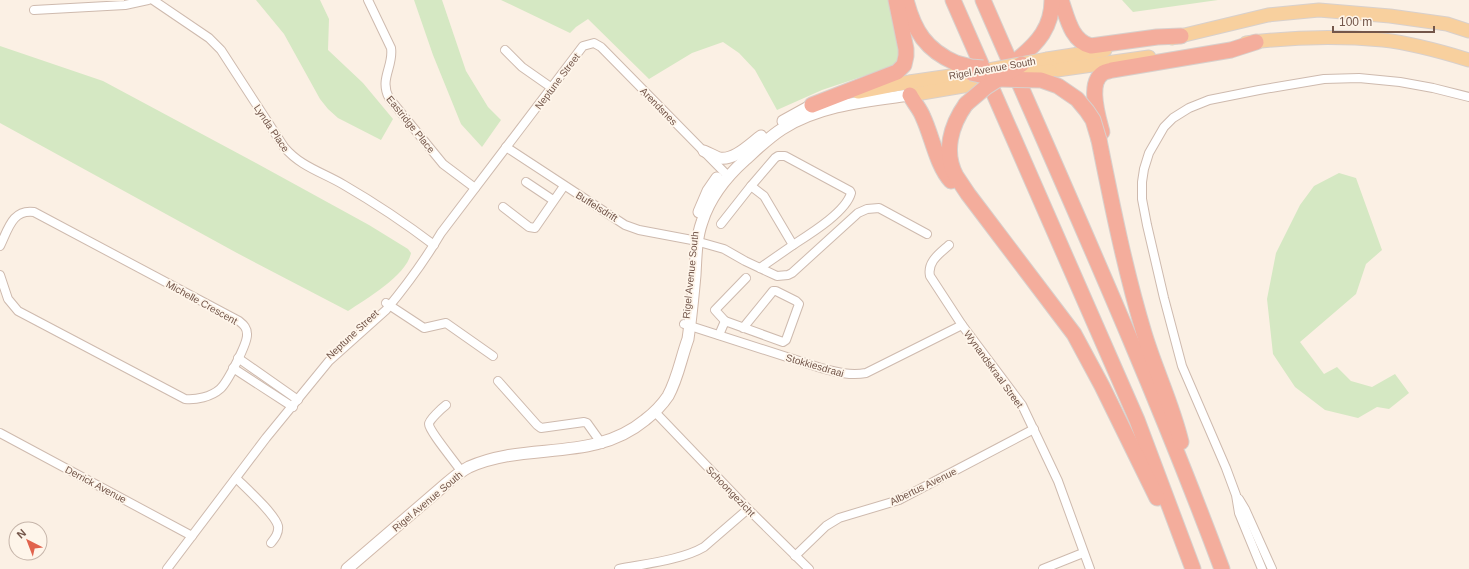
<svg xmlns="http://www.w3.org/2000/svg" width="1469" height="569" font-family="Helvetica,sans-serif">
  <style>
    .green { fill: #d5e8c3 }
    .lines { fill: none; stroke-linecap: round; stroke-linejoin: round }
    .minor-casing { stroke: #cebaae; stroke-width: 10 }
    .secondary-casing { stroke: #d1b9ab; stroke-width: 13 }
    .primary-casing { stroke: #d8d0cc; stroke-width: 15 }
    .motorway-casing { stroke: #d8d0cc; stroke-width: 17 }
    .minor { stroke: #fff; stroke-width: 8 }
    .secondary { stroke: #fff; stroke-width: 11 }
    .primary { stroke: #f8d09e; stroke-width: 13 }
    .motorway { stroke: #f4ad9c; stroke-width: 15 }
    .primary-bridge-casing { stroke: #d8d0cc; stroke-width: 15; stroke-linecap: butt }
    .motorway-bridge-casing { stroke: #d8d0cc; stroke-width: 17; stroke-linecap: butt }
    .primary-bridge { stroke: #f8d09e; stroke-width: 13 }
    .motorway-bridge { stroke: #f4ad9c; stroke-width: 15 }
    .labels { text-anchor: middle; stroke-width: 3.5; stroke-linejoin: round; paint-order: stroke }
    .street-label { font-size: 10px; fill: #73564a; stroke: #fef5ea }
  </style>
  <rect width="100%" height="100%" fill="#fbf0e4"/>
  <!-- green -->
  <g class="green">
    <polygon points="256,0 320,0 329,19 328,50 363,83 393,119 381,140 338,118 328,109 320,99 284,34"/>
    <polygon points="414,0 442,0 466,71 488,107 501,120 482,147 461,124 433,55"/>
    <path d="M501,0H891C893,17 905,53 894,66L822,90L777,110L755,70L739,53L723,42L692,53L649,79L588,19L576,27L570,33Z"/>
    <polygon points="1122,0 1218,0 1133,12"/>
    <path d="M0,46L103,81L256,163L369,225L408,249L411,253C407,275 366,299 348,311L237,253L0,123Z"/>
    <polygon points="1339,173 1356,178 1382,250 1366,264 1356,294 1300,342 1324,374 1337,367 1351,381 1372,387 1395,374 1409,393 1389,409 1377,407 1358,418 1325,410 1295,387 1273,354 1267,299 1276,253 1300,205 1314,186"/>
  </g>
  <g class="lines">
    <!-- minor casing -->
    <g class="minor-casing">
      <g id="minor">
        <path d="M153,0L209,38L221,50L284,147C301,167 322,172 344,185C375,203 405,223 434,245"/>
        <path d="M368,0L391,48C394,66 379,79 389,98L443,164L475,188"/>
        <polyline points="34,10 125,5 148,0"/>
        <polyline points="505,50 522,67 552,88"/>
        <polyline points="506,147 625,225 639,230 692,240 724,249 745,261 777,276 788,275 792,273 858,213 867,209 879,208 927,234"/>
        <polyline points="526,182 553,200"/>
        <path d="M751,186L775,158L778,156H785L850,191L851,193C846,212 810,234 793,245"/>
        <polyline points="503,207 529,227 535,228 564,186"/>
        <polyline points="721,224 751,186 764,196 793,245 760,268"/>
        <path d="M949,245C939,254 927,262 930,276L962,325L1022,405L1058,481L1090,569"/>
        <path d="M0,246C8,230 12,209 34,212L239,321C244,325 247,328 247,334C248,343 227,383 220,389C211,397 196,400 185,399L18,311L8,299L0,275"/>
        <polyline points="386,303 424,328 446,323 493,356"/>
        <polyline points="725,321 715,310 716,309 746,278"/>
        <path d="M684,324L821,368C836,372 850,376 866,373L962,325"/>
        <polyline points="719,335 725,321 783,342 786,340 799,304 796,301 776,291 773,291 743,328"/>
        <polyline points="238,358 298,400"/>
        <polyline points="233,368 293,407"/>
        <polyline points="498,381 537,425 541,428 584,422 587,423 602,444"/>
        <path d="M446,405C442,408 429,420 429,424C429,431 456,463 461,471"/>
        <polyline points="655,412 748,509 809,569"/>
        <polyline points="0,433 192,536"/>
        <path d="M236,478C246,488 275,514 278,526C279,533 275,538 271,543"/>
        <polyline points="1239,499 1245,509 1272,569"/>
        <polyline points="795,556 826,526 839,518 899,500 1034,429"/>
        <path d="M167,569L266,438L329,361L386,310C406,286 425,260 441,233L583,46L594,43L601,47L728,176"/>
        <path d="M619,569C644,564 682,560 704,547L748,509"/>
        <polyline points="1043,569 1083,553"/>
        <polyline points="1262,569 1239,513 1236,495 1226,468 1182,366 1164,298 1147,225 1142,199 1142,182 1144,169 1149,153 1164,127 1173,118 1189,108 1209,100 1259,90 1324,79 1359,78 1400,82 1433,88 1469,97"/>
      </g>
    </g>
    <!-- secondary casing -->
    <g class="secondary-casing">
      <g id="secondary">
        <polyline points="783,121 812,105"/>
        <path d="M704,151C709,153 714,156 719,158C734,161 750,144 761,136"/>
        <polyline points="699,212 708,191 717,178"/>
        <path d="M347,569L447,483C454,477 461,471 469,467C527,441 593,463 645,420C654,413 662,405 668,396C678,378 681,358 688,339C691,318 693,297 695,275C696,257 696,239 702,222C710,197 726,177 745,160C757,149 768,138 782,129C819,105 867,101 910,95"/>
      </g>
    </g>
    <!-- primary casing -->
    <g class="primary-casing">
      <g id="primary">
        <polyline points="1172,38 1268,15 1319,10 1390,16 1447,24 1469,31"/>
        <path d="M1246,43C1291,37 1337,36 1383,40C1410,43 1443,52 1469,60"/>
        <polyline points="1047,59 1105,50"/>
        <polyline points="1050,71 1149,57"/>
        <polyline points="858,92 909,82 971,73"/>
        <polyline points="910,95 975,84"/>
      </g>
    </g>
    <!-- motorway casing -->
    <g class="motorway-casing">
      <g id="motorway">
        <path d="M906,0C914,31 926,50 956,63"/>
        <polyline points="953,0 1137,420 1193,569"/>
        <path d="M983,0C1065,189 1150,376 1222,569"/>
        <path d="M1061,0C1067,17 1071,41 1091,46L1157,37L1181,36"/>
        <path d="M1018,59C1038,43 1052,27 1052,0"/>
        <path d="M910,95C914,103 920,109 923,117C932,136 937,166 951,181"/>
        <path d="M966,104C951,125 943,152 956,176C960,182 964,188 968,194L1074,334L1102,386L1157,498"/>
        <polyline points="812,105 897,72 904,65 906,56 906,49 896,0"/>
        <path d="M1102,132C1098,117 1087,83 1103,73C1106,71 1110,71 1112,70L1231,50L1256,42"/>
        <path d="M1099,140C1112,205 1125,270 1144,333C1155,370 1172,404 1181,442"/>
      </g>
    </g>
    <!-- minor -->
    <use href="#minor" class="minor"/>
    <!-- secondary -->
    <use href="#secondary" class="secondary"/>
    <!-- primary -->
    <use href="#primary" class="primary"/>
    <!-- motorway -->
    <use href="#motorway" class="motorway"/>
    <!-- primary-bridge casing -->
    <g class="primary-bridge-casing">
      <g id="primary-bridge">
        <polyline points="972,73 1047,59"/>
        <polyline points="1018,75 1050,71"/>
      </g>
    </g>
    <!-- motorway-bridge casing -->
    <g class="motorway-bridge-casing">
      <g id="motorway-bridge">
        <polyline points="956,63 971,67 983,68"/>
        <polyline points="971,73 998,79 1041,80 1058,86 1077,99 1087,111 1093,120 1099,140"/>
        <polyline points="966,104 986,87 1022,64"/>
      </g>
    </g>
    <!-- primary-bridge -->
    <use href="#primary-bridge" class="primary-bridge"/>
    <!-- motorway-bridge -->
    <use href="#motorway-bridge" class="motorway-bridge"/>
  </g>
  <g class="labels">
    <!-- street labels -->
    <g class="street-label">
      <text transform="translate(992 68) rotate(-10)" y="4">Rigel Avenue South</text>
      <text transform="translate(557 81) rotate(-53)" y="4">Neptune Street</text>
      <text transform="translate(659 106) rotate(46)" y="4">Arendsnes</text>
      <text transform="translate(411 124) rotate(51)" y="4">Eastridge Place</text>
      <text transform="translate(272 128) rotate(56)" y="4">Lynda Place</text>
      <text transform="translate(597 206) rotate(32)" y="4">Buffelsdrift</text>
      <text transform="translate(690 275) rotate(-84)" y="4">Rigel Avenue South</text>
      <text transform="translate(202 302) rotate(29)" y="4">Michelle Crescent</text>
      <text transform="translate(352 334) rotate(-43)" y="4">Neptune Street</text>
      <text transform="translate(815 365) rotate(16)" y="4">Stokkiesdraai</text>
      <text transform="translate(994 369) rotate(54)" y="4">Wynandskraal Street</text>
      <text transform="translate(96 484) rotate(28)" y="4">Derrick Avenue</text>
      <text transform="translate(923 486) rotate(-26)" y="4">Albertus Avenue</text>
      <text transform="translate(731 491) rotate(46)" y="4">Schoongezicht</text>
      <text transform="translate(427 501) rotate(-40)" y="4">Rigel Avenue South</text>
    </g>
  </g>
  <!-- north arrow -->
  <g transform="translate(28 541) rotate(318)"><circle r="19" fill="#fef5ea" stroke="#c6b5aa"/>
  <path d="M0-3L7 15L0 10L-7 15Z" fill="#e1634d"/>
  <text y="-6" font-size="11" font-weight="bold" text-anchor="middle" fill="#73564a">N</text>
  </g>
  <!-- scale -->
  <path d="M1333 26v6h101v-6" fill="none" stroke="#73564a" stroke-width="2"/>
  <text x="1339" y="26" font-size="12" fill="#73564a" stroke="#fef5ea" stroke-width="3" paint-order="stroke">100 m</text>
</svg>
